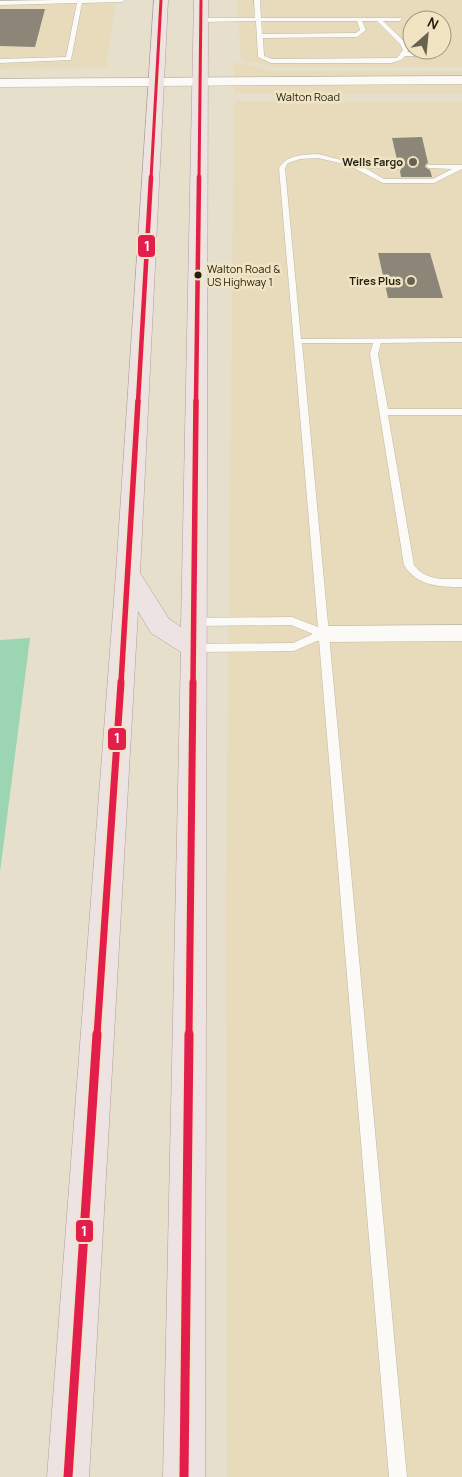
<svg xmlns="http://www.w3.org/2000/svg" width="462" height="1477" font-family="Manrope,sans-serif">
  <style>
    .built { fill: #e7dbbc; fill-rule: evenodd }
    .green { fill: #9cd5b2 }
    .building { fill: #8b8678 }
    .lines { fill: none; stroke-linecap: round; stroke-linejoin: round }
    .lane-casing { stroke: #bdb8a9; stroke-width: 1 }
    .street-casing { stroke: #bdb8a9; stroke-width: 1 }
    .secondary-casing { stroke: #bdb8a9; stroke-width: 1 }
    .primary-casing { stroke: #b19d98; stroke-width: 1 }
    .lane { fill: #fbfaf7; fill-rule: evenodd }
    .street { fill: #fbfaf7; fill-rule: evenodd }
    .secondary { fill: #fbfaf7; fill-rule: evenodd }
    .primary { fill: #eee3e3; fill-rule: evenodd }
    .bus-1-far4-casing { stroke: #f0e4c2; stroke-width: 5 }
    .bus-1-far3-casing { stroke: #f0e4c2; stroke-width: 7 }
    .bus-1-far2-casing { stroke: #f0e4c2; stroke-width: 9 }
    .bus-1-far1-casing { stroke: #f0e4c2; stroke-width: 11 }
    .bus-1-casing { stroke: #f0e4c2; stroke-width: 12 }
    .bus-1-far4 { stroke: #e31d4c; stroke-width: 3 }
    .bus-1-far3 { stroke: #e31d4c; stroke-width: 4.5 }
    .bus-1-far2 { stroke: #e31d4c; stroke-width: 5.5 }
    .bus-1-far1 { stroke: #e31d4c; stroke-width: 7 }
    .bus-1 { stroke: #e31d4c; stroke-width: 9 }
    .poi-dot { fill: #676252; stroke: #f0e4c2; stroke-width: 2 }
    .bus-dot { fill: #231e11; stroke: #f0e4c2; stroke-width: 2 }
    .labels { text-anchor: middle; stroke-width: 5; stroke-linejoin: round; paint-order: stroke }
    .far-street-label { font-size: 11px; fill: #231e11; stroke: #f0e4c2 }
    .far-poi-label { font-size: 11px; font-weight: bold; fill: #231e11; stroke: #f0e4c2; text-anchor: end }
    .far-bus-label { font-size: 11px; fill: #231e11; stroke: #f0e4c2; text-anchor: start }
    .line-badge { stroke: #f0e4c2; stroke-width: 2 }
    .badge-label { font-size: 14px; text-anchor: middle; font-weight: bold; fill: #fff }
  </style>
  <rect width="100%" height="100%" fill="#e6dfcc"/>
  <!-- built -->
  <g class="built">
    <polygon points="0,0 116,0 106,68 0,69"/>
    <path d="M237,0H462V67H275L241,60ZM412,20H442V50H412Z"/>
    <polygon points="234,62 274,71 462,71 462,77 234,77"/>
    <polygon points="234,84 462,84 462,94 234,93"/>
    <polygon points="234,101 462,102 462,1477 227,1477 226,895"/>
  </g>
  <!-- green -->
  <polygon class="green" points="30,638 0,872 0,640"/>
  <!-- building -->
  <g class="building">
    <polygon points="0,9 45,9 35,47 0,46"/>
    <polygon points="422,137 428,163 426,164 425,167 430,170 432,177 401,177 400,171 403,166 398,164 392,138"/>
    <polygon points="378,253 430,253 443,298 388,298"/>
  </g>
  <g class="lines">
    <!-- lane casing -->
    <g class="lane-casing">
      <g id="lane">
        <polygon points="55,0 125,0 122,2 82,3 71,60 0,63 0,59 66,57 77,3 0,5 0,1"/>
        <path d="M254,0H260L261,18H402L400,21H383L405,42L409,50L407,52H429L432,54L429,56H405L401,60L391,63H271L258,57L256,21L201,22L198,20L201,18H255ZM261,21H357L360,30L356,33L262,34ZM362,21H377L400,44L403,50L397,58L272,59L264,56L263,38L357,37L366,30Z"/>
        <path d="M318,154L357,164L401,166V168L399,169L365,168L384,179H433L452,169L429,168L427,167V165H462V169L434,183H383L348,165L318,158L300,159L288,163L285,168L301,339L462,338V342L381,343L378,354L388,409H462V415H388L414,565C425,581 445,579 462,579V587C439,587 417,586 404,565L370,354L373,343H302L407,1477H389L319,640L294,651L194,652L189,648L194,644L293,643L313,634L291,625L194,626L189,622L194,618L292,617L318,627L279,168C288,154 303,155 318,154Z"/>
      </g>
    </g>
    <!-- street casing -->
    <g class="street-casing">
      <polygon id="street" points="462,625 462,641 323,642 315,640 312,634 315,628 323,626"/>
    </g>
    <!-- secondary casing -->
    <g class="secondary-casing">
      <polygon id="secondary" points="462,76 462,84 0,87 0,79"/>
    </g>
    <!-- primary casing -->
    <g class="primary-casing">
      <polygon id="primary" points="154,0 168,0 140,573 169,619 181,627 194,0 208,0 205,1477 163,1477 181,652 151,633 138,611 89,1477 47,1477 116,573"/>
    </g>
    <!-- lane -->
    <use href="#lane" class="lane"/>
    <!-- street -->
    <use href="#street" class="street"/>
    <!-- secondary -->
    <use href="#secondary" class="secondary"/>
    <!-- primary -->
    <use href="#primary" class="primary"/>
    <!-- bus-1-far4 casing -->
    <g class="bus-1-far4-casing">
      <g id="bus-1-far4">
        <polyline points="151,179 161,0"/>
        <polyline points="199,179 201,0"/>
      </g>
    </g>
    <!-- bus-1-far3 casing -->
    <g class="bus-1-far3-casing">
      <g id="bus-1-far3">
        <polyline points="138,402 151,177"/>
        <polyline points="196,402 199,177"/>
      </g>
    </g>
    <!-- bus-1-far2 casing -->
    <g class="bus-1-far2-casing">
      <g id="bus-1-far2">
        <polyline points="121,683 138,401"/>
        <polyline points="193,683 196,401"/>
      </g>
    </g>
    <!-- bus-1-far1 casing -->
    <g class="bus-1-far1-casing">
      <g id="bus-1-far1">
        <polyline points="97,1035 121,682"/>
        <polyline points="189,1035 193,682"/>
      </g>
    </g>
    <!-- bus-1 casing -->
    <g class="bus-1-casing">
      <g id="bus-1">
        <polyline points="68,1477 97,1034"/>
        <polyline points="184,1477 189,1034"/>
      </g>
    </g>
    <!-- bus-1-far4 -->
    <use href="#bus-1-far4" class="bus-1-far4"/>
    <!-- bus-1-far3 -->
    <use href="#bus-1-far3" class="bus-1-far3"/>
    <!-- bus-1-far2 -->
    <use href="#bus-1-far2" class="bus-1-far2"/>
    <!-- bus-1-far1 -->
    <use href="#bus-1-far1" class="bus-1-far1"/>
    <!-- bus-1 -->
    <use href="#bus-1" class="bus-1"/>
  </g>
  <!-- markers -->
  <g class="poi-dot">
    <circle cx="413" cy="162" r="5"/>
    <circle cx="411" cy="281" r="5"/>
  </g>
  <circle class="bus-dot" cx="198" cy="275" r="4.5"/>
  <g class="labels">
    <!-- far-street labels -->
    <g class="far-street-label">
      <text x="308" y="101">Walton Road</text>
    </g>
    <!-- far-poi labels -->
    <g class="far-poi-label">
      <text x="403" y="166">Wells Fargo</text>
      <text x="401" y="285">Tires Plus</text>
    </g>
    <!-- far-bus labels -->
    <g class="far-bus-label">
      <text x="207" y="273">Walton Road &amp;<tspan x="207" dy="13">US Highway 1</tspan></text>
    </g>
  </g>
  <g class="line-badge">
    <rect x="137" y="234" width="19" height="24" rx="5" fill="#e31d4c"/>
    <rect x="107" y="727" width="20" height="24" rx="5" fill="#e31d4c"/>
    <rect x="75" y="1219" width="19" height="24" rx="5" fill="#e31d4c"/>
  </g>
  <g class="badge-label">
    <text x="147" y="251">1</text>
    <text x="117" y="743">1</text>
    <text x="84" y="1236">1</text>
  </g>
  <!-- north arrow -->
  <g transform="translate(427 35) rotate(27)"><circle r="24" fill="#f0e4c2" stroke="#9e957b"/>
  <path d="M0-4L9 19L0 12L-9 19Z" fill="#676252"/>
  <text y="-8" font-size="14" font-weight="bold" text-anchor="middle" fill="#231e11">N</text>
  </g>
</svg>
